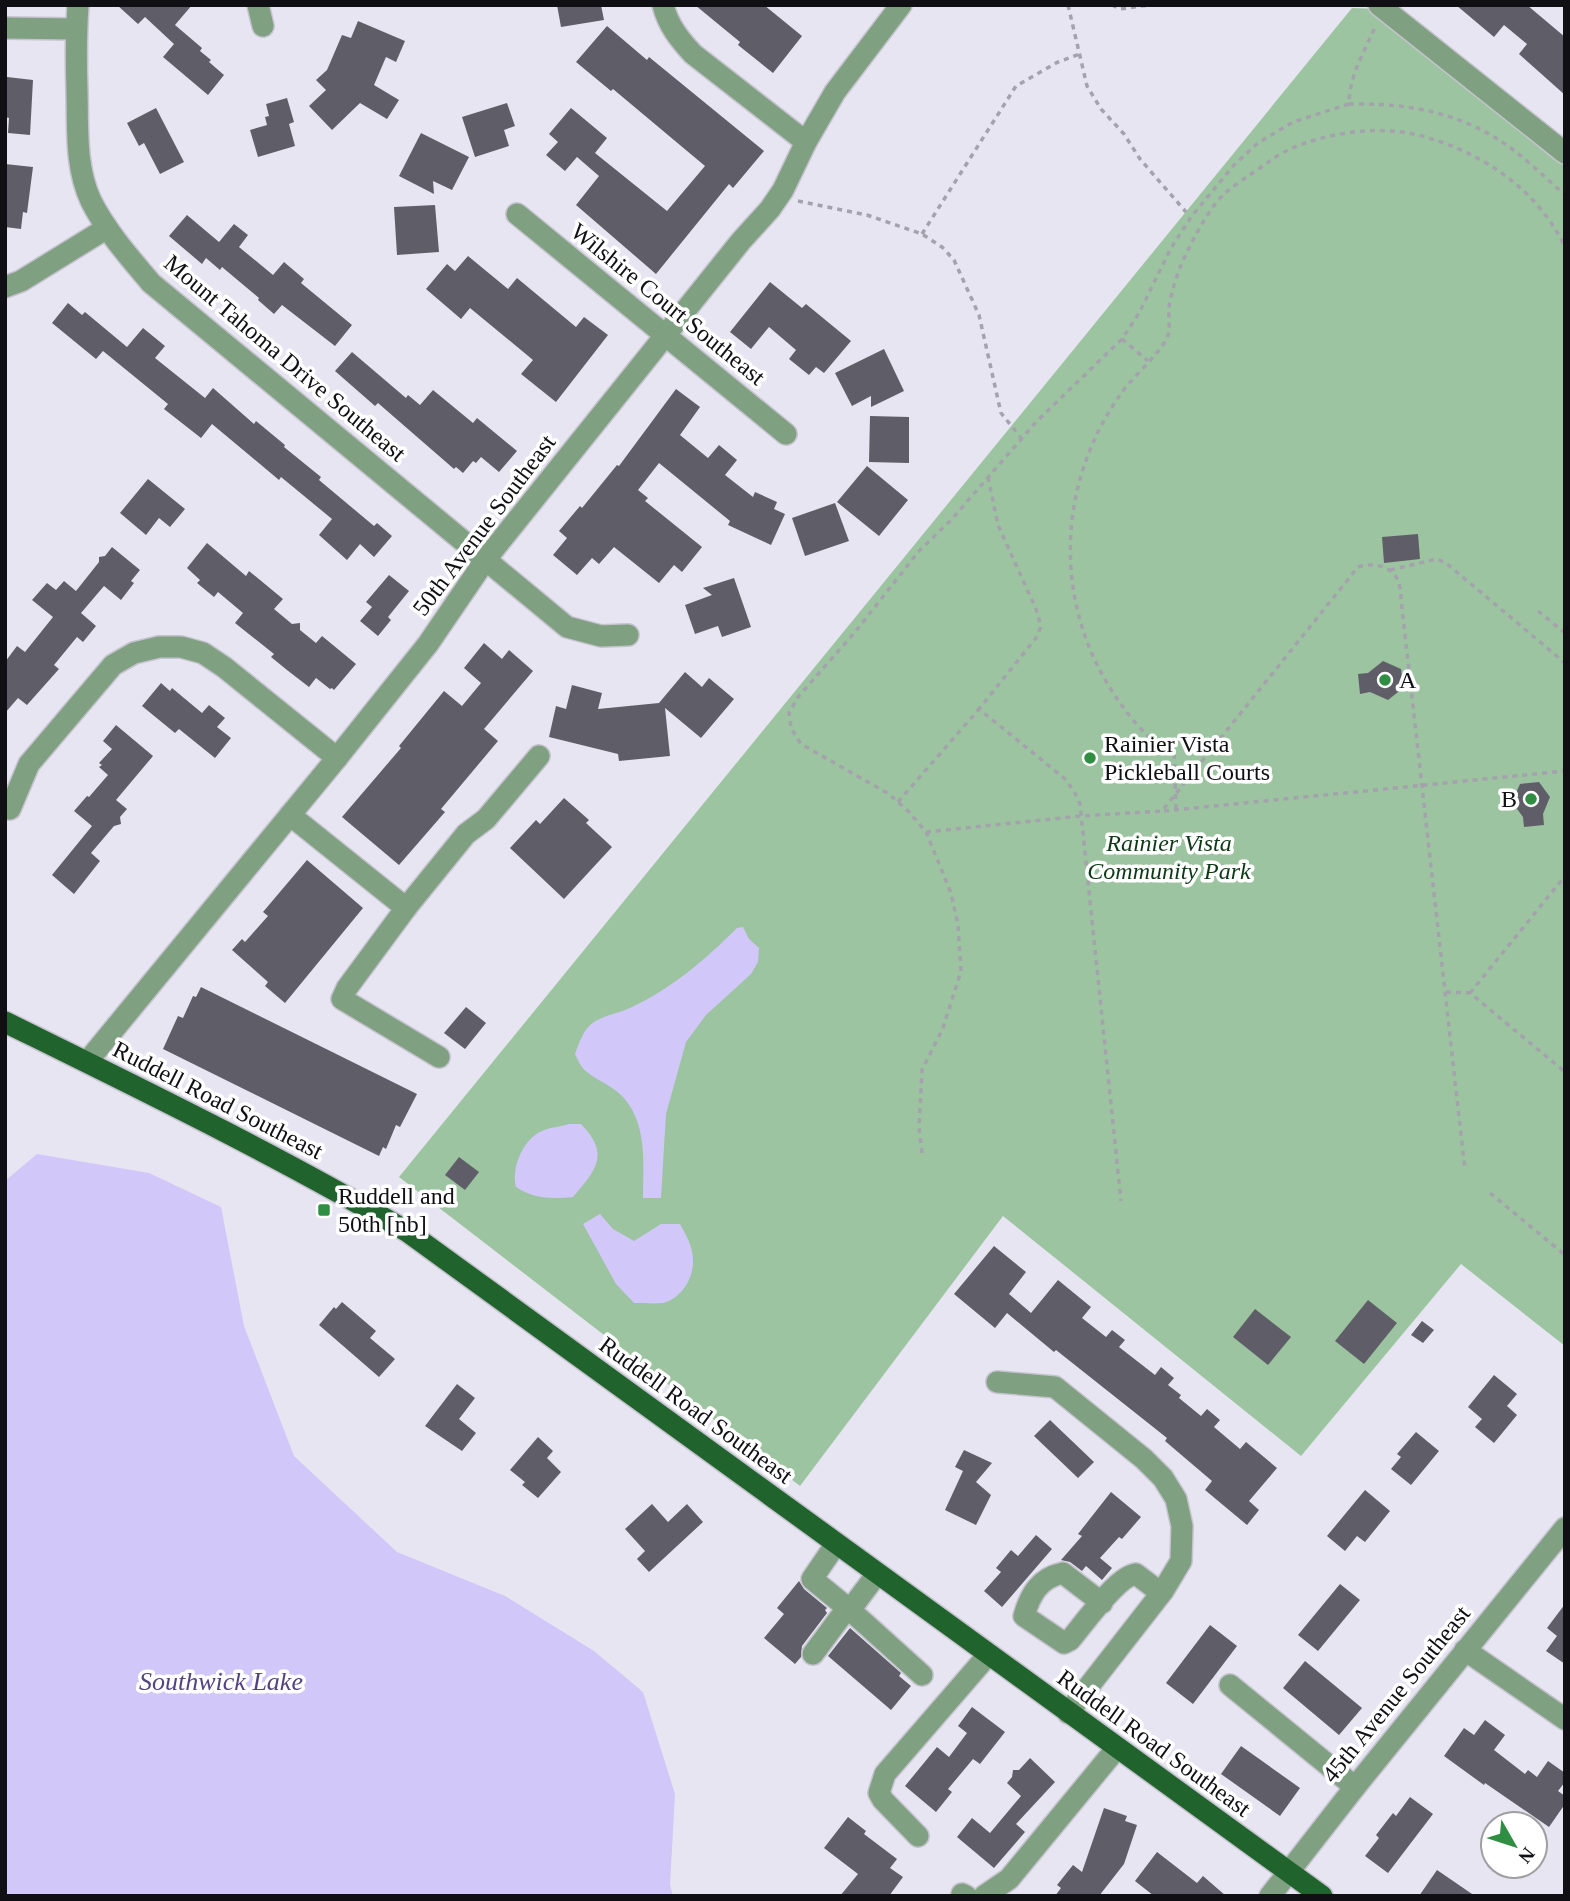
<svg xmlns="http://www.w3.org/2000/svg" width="1570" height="1901" font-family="Georgia,serif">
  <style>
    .green { fill: #9dc4a0 }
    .water { fill: #d1c8f9 }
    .building { fill: #5f5e68 }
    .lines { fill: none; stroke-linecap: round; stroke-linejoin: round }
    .minor-casing { stroke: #c5c3ce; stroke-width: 24 }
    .major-casing { stroke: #c5c3ce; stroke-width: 24 }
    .path { stroke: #a4a2ac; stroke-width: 3.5; stroke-dasharray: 5 5; stroke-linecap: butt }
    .minor { stroke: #7fa081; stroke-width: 21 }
    .major { stroke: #21632d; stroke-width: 21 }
    .poi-dot { fill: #2f8e41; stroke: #fff; stroke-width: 2.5 }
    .labels { text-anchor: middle; stroke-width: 7; stroke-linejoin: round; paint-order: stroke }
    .street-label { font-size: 24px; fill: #100f13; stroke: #fff }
    .poi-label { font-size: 24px; fill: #100f13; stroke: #fff; text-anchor: start }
    .park-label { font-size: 24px; font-style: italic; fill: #0d3a16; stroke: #fff }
    .water-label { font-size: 26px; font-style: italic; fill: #534480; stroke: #fff }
  </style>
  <rect width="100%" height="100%" fill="#e7e5f2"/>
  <!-- green -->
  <polygon class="green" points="1352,8 1383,9 1565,166 1565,1346 1461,1264 1301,1456 1003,1216 800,1486 399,1177"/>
  <!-- water -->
  <g class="water">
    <path d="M743,927L749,939L759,948L758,962L751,974L706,1015L686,1042L666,1114L661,1198H643C643,1164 648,1125 623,1097C613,1086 598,1081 587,1072C581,1068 578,1060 575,1054C579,1043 584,1028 594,1022C605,1015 619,1013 630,1008C671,989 705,960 737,928Z"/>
    <path d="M569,1124H581C610,1154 597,1169 573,1197C552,1199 534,1199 516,1187C511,1168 523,1139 542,1131C550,1127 560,1127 569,1124Z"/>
    <polygon points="37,1154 149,1173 221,1207 244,1326 294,1456 397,1552 505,1596 594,1651 643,1692 675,1794 670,1885 673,1896 5,1896 5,1181"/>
    <path d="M600,1214L613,1229L634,1241L661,1224H680C686,1235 693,1247 693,1260C694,1278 681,1299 663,1303C654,1304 643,1303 634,1303L616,1284L583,1224Z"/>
  </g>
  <!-- building -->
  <g class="building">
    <polygon points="117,5 192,5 175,25 202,48 200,51 211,60 209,62 224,75 208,95 163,57 174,44 145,17 138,24"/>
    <polygon points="557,5 601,5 604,20 561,27"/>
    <polygon points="695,5 764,5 802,36 773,73 738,45 740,42"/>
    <polygon points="1456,5 1527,5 1565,37 1565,95 1519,54 1527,44 1504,25 1494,37"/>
    <polygon points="358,21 405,41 396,62 386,57 374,85 399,100 387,119 360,103 332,130 309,106 326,90 316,80 327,70 342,35 351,38"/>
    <polygon points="607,26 647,60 649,57 764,151 733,188 729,184 656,274 576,205 599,176 577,157 565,171 546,155 558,142 549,134 571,108 607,138 595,153 667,211 705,166 613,89 611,91 576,62"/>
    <polygon points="7,77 33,80 30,135 8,133 9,118 5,117"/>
    <polygon points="287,98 294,122 289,124 295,146 258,157 250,130 267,125 265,117 269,116 266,104"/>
    <polygon points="507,103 515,126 504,130 509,146 475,157 462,117"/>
    <polygon points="156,108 184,162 160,174 144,143 139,146 127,123"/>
    <polygon points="421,133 469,157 452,190 433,181 434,194 399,176"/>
    <polygon points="5,164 33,167 27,213 23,212 21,229 5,227"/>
    <polygon points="435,205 439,252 397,255 394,207"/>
    <polygon points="187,215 219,242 234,224 248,235 239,247 273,275 284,262 304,279 301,283 352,325 335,346 282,305 274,314 258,300 259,298 222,267 220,270 206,258 202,264 169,236"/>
    <polygon points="468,256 508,289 517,278 576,327 584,317 608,335 556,402 521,374 533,360 470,308 461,319 426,289 447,264 455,271"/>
    <polygon points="770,282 802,308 806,304 851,341 824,373 816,367 809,375 789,359 796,350 769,327 751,349 730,332"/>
    <polygon points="68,303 82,315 85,312 127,347 143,328 165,346 155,358 205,398 213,388 254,424 256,421 285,445 284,447 321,477 319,480 374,526 377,523 392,536 374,557 360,544 347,560 319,535 332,519 281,477 279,480 212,424 201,438 164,409 168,404 103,351 96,359 52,323"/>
    <polygon points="884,349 904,391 871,407 871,396 852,406 835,373"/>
    <polygon points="352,352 406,398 408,395 420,405 433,390 473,423 477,418 517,451 499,472 481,457 476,463 473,461 463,473 456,467 454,469 378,403 375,406 335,371"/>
    <polygon points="676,389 700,407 680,435 708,458 719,445 737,460 725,475 753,497 755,492 777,502 774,509 785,514 771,545 728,525 730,521 659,463 638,490 648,498 645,501 702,547 682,572 674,565 659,583 614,547 599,564 592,558 577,575 553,555 567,538 559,531 580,506 582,508 617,465 619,466"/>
    <polygon points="870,416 909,417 909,463 869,462"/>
    <polygon points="867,466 908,500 879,536 837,502"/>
    <polygon points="148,479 185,509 170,527 159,518 146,535 120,513"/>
    <polygon points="835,503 849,541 805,556 792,518"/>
    <polygon points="1418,534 1420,559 1384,563 1382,537"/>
    <polygon points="207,543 246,576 249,571 283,599 274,609 292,624 300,623 300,630 316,643 322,636 356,664 334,690 332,688 330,689 316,678 309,687 287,670 271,657 274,654 235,623 243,613 218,592 214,597 197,583 200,580 187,568"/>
    <polygon points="112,547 140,570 131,581 134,583 121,600 104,586 81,613 96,626 83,642 77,637 54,665 59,669 27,705 18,698 5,713 5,662 17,646 25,652 53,617 32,600 47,583 56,590 64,581 76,591 99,562 99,557 105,556"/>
    <polygon points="389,575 409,591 388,617 391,620 378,636 360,621 372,607 366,602"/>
    <polygon points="734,578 751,627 722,637 718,626 695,634 685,605 712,595 703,588"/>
    <polygon points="484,643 502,659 509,650 533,671 484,729 498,741 441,809 445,812 399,865 342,817 401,748 399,746 444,691 462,706 481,683 464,668"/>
    <polygon points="1383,661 1401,669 1403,688 1388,700 1370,692 1360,694 1358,674 1368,673"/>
    <polygon points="685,672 702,687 709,678 734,699 701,738 665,708 670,756 619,761 618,754 549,737 556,706 566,709 572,685 602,693 598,709 659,703"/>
    <polygon points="161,683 170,691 172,688 202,713 209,705 225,718 217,727 231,738 215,758 179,729 175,733 142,706"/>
    <polygon points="116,725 153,756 116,800 127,809 120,817 121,824 114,826 91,853 100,861 74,894 52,875 92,826 74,811 87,796 89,797 108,775 99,767 102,765 99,763 112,749 103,741"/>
    <polygon points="1539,782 1550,797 1543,814 1544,825 1524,827 1523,817 1512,802 1520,784"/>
    <polygon points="564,798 589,820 586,823 612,847 564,899 510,848 536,820 540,824"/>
    <polygon points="307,860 363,908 285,1003 265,986 268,982 232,950 242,939 245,942 268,916 263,912"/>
    <polygon points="201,987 417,1094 400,1127 396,1125 386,1149 383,1147 379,1156 163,1049 178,1016 183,1018 193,996 196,997"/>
    <polygon points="466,1007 486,1023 465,1049 444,1033"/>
    <polygon points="459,1157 479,1172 465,1190 445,1175"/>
    <polygon points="994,1246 1026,1272 1009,1294 1031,1313 1058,1280 1091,1307 1082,1318 1106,1337 1112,1330 1125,1340 1119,1347 1155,1375 1161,1367 1174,1378 1168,1385 1181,1395 1179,1398 1201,1416 1207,1409 1220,1420 1214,1427 1240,1449 1246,1442 1277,1468 1249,1501 1259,1510 1247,1525 1205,1490 1212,1481 1165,1441 1167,1438 1056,1350 1054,1352 1007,1313 995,1328 954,1294"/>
    <polygon points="1368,1300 1397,1323 1364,1364 1335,1341"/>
    <polygon points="342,1302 376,1331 370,1338 395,1359 379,1377 319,1325 334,1307 336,1309"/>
    <polygon points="1255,1309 1291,1337 1268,1365 1233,1337"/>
    <polygon points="1422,1321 1434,1330 1423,1343 1411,1335"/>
    <polygon points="1494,1375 1517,1394 1507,1406 1517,1415 1494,1443 1475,1427 1482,1419 1468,1407"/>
    <polygon points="457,1384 475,1398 459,1419 476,1433 462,1451 425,1426"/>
    <polygon points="1050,1420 1094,1462 1078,1478 1034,1436"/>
    <polygon points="1416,1432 1439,1451 1411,1485 1391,1469 1401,1457 1397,1454"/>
    <polygon points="538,1437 553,1451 547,1458 561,1472 538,1498 522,1485 525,1482 510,1470"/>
    <polygon points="964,1450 992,1463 976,1482 991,1495 976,1525 945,1510 963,1471 955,1467"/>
    <polygon points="1365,1490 1390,1511 1365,1542 1357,1536 1345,1551 1327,1536"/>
    <polygon points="1111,1492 1141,1517 1122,1539 1119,1537 1100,1558 1112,1568 1102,1580 1086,1566 1082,1571 1070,1562 1061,1560 1082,1536 1078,1534"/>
    <polygon points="652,1504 668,1522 687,1504 703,1522 649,1572 637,1559 645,1551 625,1529"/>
    <polygon points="1036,1535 1052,1549 1002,1607 984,1591 1001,1572 996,1568 1011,1550 1018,1556"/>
    <polygon points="799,1581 804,1589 827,1608 825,1610 827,1613 802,1646 801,1657 795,1664 764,1638 784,1614 777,1608"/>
    <polygon points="1340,1584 1360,1600 1318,1651 1298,1635"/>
    <polygon points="1565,1604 1565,1664 1546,1651 1557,1636 1547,1628"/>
    <polygon points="1210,1625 1237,1646 1193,1704 1166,1683"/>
    <polygon points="850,1628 901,1673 899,1676 911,1686 891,1710 828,1656"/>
    <polygon points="1305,1661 1362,1708 1339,1735 1283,1688"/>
    <polygon points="972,1707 1005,1732 980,1764 973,1759 948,1789 952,1792 936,1812 905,1786 937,1747 949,1757 967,1733 958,1726"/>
    <polygon points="1485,1720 1505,1735 1494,1750 1525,1774 1528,1770 1537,1777 1548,1761 1565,1773 1565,1782 1558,1791 1565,1796 1565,1804 1549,1827 1485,1783 1484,1785 1444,1756 1464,1728 1474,1735"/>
    <polygon points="1241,1746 1300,1788 1280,1816 1221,1774"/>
    <polygon points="1030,1758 1055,1782 1016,1824 1025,1832 994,1868 957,1837 972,1818 990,1833 1021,1796 1007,1783 1012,1777 1013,1770 1019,1770"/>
    <polygon points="1410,1797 1433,1814 1388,1873 1365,1856 1379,1838 1376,1835 1393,1813 1396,1816"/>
    <polygon points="1104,1808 1127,1816 1125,1821 1137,1825 1124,1864 1099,1896 1055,1896 1061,1888 1057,1885 1073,1865 1082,1872"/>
    <polygon points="848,1817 866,1831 864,1834 897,1859 890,1868 903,1877 889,1896 840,1896 858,1874 824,1848"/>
    <polygon points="1157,1852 1197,1883 1203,1876 1226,1896 1154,1896 1135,1881"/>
    <polygon points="1437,1870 1475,1896 1419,1896"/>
  </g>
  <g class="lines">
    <!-- minor casing -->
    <g class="minor-casing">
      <g id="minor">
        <path d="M78,5C76,34 76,62 77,91C78,128 75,167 91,201C106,231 130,258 151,283L567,627L601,636L628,635"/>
        <polyline points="258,5 263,26"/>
        <path d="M663,5C668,25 679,39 693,54L806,142"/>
        <polyline points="1379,5 1565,153"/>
        <polyline points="5,28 76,29"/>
        <polyline points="517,214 786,434"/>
        <polyline points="5,287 21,281 107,228"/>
        <polyline points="10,809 29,764 113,665 134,653 159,647 181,647 203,653 224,667 337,758"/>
        <polyline points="290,815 406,908"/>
        <polyline points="439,1057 342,999 347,988 406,908 466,834 486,819 539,756"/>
        <polyline points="87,1062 337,758 428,644 486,559 741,241 770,209 783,190 806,142 835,92 901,5"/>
        <polyline points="997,1382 1055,1387 1144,1459 1163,1478 1176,1499 1182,1526 1181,1561 1163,1591 1068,1713"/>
        <polyline points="877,1574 850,1610 922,1675"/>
        <path d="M1102,1603L1063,1573C1039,1578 1030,1595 1024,1616L1064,1643L1070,1640C1083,1625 1117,1576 1136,1574L1161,1593"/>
        <polyline points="1465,1650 1565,1719"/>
        <polyline points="813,1654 842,1615 850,1610 812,1579 836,1544"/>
        <polyline points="1230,1685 1355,1787"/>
        <polyline points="918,1836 883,1800 879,1793 885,1774 988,1655"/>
        <polyline points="962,1894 966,1896"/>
        <polyline points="984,1896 1009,1879 1116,1749"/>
        <polyline points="1270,1896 1355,1787 1565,1528"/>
      </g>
    </g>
    <!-- major casing -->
    <g class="major-casing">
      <path id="major" d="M5,1022C141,1089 277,1155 408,1232L1322,1896"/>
    </g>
    <!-- path -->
    <g class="path">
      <polyline points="1068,5 1087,86 1101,109 1124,134 1140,159 1186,212"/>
      <polyline points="1112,5 1120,9 1149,5"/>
      <path d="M1349,104C1399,103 1450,110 1494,137C1520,152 1542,175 1565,195"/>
      <polyline points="798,201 867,215 922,234 942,247 954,260 979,315 1001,413 1021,438"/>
      <polyline points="922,234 1016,86 1058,62 1080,54"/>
      <polyline points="1122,339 1148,361"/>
      <polyline points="988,477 998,525 1036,609 1041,626 1036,638 979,709 1064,778 1074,791 1080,804 1121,1201"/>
      <polyline points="1390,570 1437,559 1446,563 1565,663"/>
      <polyline points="1538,611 1565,633"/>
      <polyline points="898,802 979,709"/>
      <path d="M1176,809L1174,745C1168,745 1163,747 1158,744C1145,736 1124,710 1116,697C1053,605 1056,486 1120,395C1132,377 1157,357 1167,338C1171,330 1168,316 1169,307C1172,288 1179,268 1187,252C1197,232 1209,209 1224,194C1233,186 1244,179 1254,172C1266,164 1277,155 1290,149C1332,131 1384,124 1429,138C1487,156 1538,191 1565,247"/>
      <polyline points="1164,811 1565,771"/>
      <path d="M926,832L1081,816L1162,811L1358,567C1372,562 1393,566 1398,581C1400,586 1401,593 1401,599L1465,1170"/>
      <polyline points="1446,992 1470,993 1565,1072"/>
      <polyline points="1470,993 1565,876"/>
      <path d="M922,1153L919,1128L922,1070L943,1028L961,971L958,925L951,893L926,832L909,812L889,794L801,744L791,728L789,713L798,697L855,632L919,551L952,519L1036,422L1122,339L1139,313L1171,248L1191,217L1234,165L1258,143L1293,122L1349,104C1349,76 1364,53 1375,27"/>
      <polyline points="1490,1193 1565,1255"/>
    </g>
    <!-- minor -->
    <use href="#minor" class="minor"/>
    <!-- major -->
    <use href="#major" class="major"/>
  </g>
  <!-- markers -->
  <g class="poi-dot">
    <circle cx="1385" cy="680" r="7"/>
    <circle cx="1090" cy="758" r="7"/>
    <circle cx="1531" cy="799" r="7"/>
    <rect x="317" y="1203" width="14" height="14" rx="3.5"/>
  </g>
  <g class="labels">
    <!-- street labels -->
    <g class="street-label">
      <text transform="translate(668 304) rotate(39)" y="8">Wilshire Court Southeast</text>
      <text transform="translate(285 358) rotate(40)" y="8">Mount Tahoma Drive Southeast</text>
      <text transform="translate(484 525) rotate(-53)" y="8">50th Avenue Southeast</text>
      <text transform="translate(218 1100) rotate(27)" y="8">Ruddell Road Southeast</text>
      <text transform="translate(696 1410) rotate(36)" y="8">Ruddell Road Southeast</text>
      <text transform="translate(1396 1694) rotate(-51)" y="8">45th Avenue Southeast</text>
      <text transform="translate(1154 1743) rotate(36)" y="8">Ruddell Road Southeast</text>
    </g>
    <!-- poi labels -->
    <g class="poi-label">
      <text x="1399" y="688">A</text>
      <text x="1104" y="752">Rainier Vista<tspan x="1104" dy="28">Pickleball Courts</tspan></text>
      <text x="1517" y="807" text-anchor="end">B</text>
      <text x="338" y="1204">Ruddell and<tspan x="338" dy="28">50th [nb]</tspan></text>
    </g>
    <!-- park labels -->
    <g class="park-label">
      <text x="1169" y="851">Rainier Vista<tspan x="1169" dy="28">Community Park</tspan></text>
    </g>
    <!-- water labels -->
    <g class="water-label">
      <text x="221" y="1690">Southwick Lake</text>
    </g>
  </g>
  <!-- border -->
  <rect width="1570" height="1901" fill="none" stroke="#100f13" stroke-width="14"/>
  <!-- north arrow -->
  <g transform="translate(1514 1845) rotate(129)"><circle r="33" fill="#ffffff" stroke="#9f9fa1" stroke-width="2"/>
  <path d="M0-5L12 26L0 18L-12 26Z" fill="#2f8e41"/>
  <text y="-10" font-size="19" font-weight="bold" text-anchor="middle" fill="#100f13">N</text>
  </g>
</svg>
